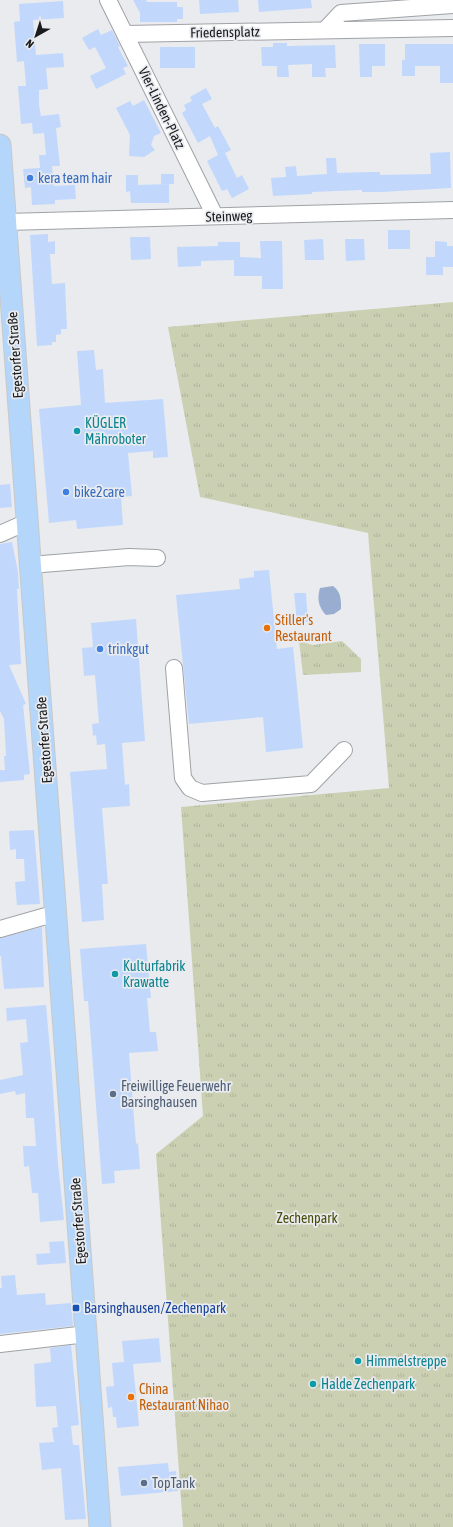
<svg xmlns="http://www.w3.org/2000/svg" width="453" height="1527" font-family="'Asap Condensed',sans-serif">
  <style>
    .park { fill: url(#park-tufts) }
    .water { fill: #99add0 }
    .building { fill: #c1d8fc }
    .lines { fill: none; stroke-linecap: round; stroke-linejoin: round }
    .minor-casing { stroke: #9fa2a5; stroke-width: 18 }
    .major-casing { stroke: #c8c8c9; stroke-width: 23 }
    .minor { stroke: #fff; stroke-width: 16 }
    .major { stroke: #b4d6fa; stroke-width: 21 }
    .shop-dot { fill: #3f7fe0; stroke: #e9ebef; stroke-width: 1.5 }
    .culture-dot { fill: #0f9aa8; stroke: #e9ebef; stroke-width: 1.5 }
    .food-dot { fill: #e8710a; stroke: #e9ebef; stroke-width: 1.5 }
    .service-dot { fill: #5c6f8a; stroke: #e9ebef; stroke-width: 1.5 }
    .transit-dot { fill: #1a4fb4; stroke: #e9ebef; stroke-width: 1.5 }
    .labels { text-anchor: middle; stroke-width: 3.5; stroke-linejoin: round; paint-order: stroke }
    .street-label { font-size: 14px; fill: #1a1b1d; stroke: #e9ebef }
    .shop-label { font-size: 14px; fill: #366cbe; stroke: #e9ebef; text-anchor: start }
    .culture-label { font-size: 14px; fill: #0d838f; stroke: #e9ebef; text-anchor: start }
    .food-label { font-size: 14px; fill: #c56008; stroke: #e9ebef; text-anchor: start }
    .service-label { font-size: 14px; fill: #4e5e75; stroke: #e9ebef; text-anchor: start }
    .park-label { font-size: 14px; fill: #494c07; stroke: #e9ebef }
    .transit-label { font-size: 14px; fill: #164399; stroke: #e9ebef; text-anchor: start }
  </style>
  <defs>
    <pattern id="park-tufts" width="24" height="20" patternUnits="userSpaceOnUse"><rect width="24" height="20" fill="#ccd0b2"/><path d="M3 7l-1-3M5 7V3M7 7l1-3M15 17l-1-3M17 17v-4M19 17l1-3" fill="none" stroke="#afb299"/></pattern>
  </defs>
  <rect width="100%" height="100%" fill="#e9ebef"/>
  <!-- park -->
  <g class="park">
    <polygon points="453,302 453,1527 183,1527 156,1154 203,1116 181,807 389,788 368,533 200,497 168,327"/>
    <polygon points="299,641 313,645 342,641 361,659 361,672 303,675"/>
  </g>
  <!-- water -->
  <path class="water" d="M333,586C341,592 341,599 341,609L334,614L326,615C318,607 317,598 320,588Z"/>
  <!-- building -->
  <g class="building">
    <polygon points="133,0 146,0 147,2 177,2 177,7 183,7 183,19 177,19 177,22 140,22 140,13"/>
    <polygon points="199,0 238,0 239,12 200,14"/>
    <polygon points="258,0 311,0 312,8 259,12"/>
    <polygon points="63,1 64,18 33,20 36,55 63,53 64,67 46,68 48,89 39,90 39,105 41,116 59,114 61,127 56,128 60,166 52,166 54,186 75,185 76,199 55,200 55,204 32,205 31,187 25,188 23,169 40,168 39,155 46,155 44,133 33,134 32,123 21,124 18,86 26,86 24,61 17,62 14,22 20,21 19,4"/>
    <polygon points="98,29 101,35 112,30 120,46 118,47 128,66 123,68 126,74 96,89 90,76 106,68 95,47 89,50 82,38"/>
    <polygon points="273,43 287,43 287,46 335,45 336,68 325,68 326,77 312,77 312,64 288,65 289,77 277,77 277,66 262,66 261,47 273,47"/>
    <polygon points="359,44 385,44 385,66 372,66 372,77 360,77"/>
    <polygon points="405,44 453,44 453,83 440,83 440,66 415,66 415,76 402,76 402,60 405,60"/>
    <rect x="160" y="47" width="35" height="21"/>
    <polygon points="206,88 212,99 202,104 215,128 218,126 231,150 225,153 237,178 242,175 249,189 232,198 227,189 222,191 207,161 218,155 210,136 198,143 182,113 186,110 184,105 192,101 190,97"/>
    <polygon points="144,100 161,133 154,136 151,145 155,150 144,157 129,156 130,135 116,108 130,101 133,106"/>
    <polygon points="450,152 451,188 381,192 362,192 362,190 312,192 312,194 273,196 271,178 286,177 285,167 296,166 297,176 327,174 326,158 336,158 337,173 370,172 380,172 380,175 431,174 430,153"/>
    <rect x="161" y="174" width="13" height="10"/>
    <polygon points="126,175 138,175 138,185 169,184 169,203 131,203 130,191 126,192"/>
    <rect x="388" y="230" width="22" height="19"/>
    <polygon points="48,234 48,242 55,241 55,254 50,254 52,284 65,283 67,329 61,329 61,334 56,335 56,342 52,342 52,345 37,346 30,235"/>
    <polygon points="130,237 150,237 151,259 131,260"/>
    <polygon points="323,239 324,260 305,260 304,240"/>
    <polygon points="345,239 364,239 365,260 346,261"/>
    <polygon points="260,241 282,241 283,289 262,289 262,276 234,276 234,260 201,261 201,266 178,267 177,247 218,246 218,242 240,242 240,257 261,258"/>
    <polygon points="435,241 447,242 447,246 453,246 453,267 443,267 443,275 426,275 426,257 435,257"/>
    <polygon points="94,350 96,370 103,369 105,403 163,399 168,457 153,458 153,451 128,453 132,496 121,497 123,525 77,529 76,520 49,523 39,409 81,405 77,351"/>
    <polygon points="10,484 12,507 0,508 0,485"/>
    <polygon points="12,542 18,572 19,589 17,589 21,664 9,665 26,704 23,705 30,774 24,775 24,780 0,782 0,770 5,770 4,756 6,756 4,719 0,711 0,544"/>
    <polygon points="269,570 277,649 293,647 303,748 266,752 263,717 189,724 176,595 240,589 239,579 254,577 254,571"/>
    <polygon points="294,593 306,593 308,622 297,622"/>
    <polygon points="136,619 145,741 122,743 125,785 129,784 130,806 102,808 108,884 102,884 104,920 82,922 70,772 107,769 105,744 97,745 96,735 93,736 92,724 99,723 95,675 84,676 82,648 93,647 91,623"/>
    <polygon points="34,830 40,904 17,905 15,882 25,881 24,859 16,859 16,849 10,850 9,831"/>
    <polygon points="42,927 44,987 4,989 1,956 0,956 0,938"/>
    <polygon points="146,944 151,998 147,998 150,1032 156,1032 158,1051 129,1053 136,1144 138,1143 140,1169 114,1171 115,1183 102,1184 88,1001 84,1001 80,949"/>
    <polygon points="46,1005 51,1061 58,1164 64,1220 40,1222 38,1193 32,1193 29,1166 24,1167 23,1146 36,1146 34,1118 26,1118 25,1093 16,1095 15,1091 0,1094 0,1080 23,1075 20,1043 28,1042 26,1019 7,1021 6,1008"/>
    <polygon points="64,1241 66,1263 37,1265 36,1254 50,1253 49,1242"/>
    <polygon points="15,1275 17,1295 45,1293 46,1305 71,1303 73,1326 0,1334 0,1288 2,1288 1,1276"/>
    <polygon points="159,1338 161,1362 133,1364 139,1426 117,1428 116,1417 113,1417 112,1407 108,1408 106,1387 114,1386 112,1363 124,1362 122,1341"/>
    <polygon points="71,1345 79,1425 71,1426 73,1445 79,1445 86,1519 65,1520 61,1468 42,1470 39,1443 54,1442 52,1428 58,1427 56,1406 36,1407 34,1364 51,1362 50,1348"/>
    <polygon points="168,1463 169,1472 176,1471 178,1491 121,1496 118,1467"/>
  </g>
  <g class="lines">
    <!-- minor casing -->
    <g class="minor-casing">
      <g id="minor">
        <polyline points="108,0 215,216"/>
        <polyline points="325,30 341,13 453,5"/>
        <polyline points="125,34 453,28"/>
        <polyline points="6,222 453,210"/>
        <polyline points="0,534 27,522"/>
        <polyline points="30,565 129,557 157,558"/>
        <polyline points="174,668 183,778 190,788 202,793 311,784 344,750"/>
        <polyline points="0,929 46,916 56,914"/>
        <polyline points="0,1344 87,1334"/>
      </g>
    </g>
    <!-- major casing -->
    <g class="major-casing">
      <polyline id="major" points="0,145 100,1527"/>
    </g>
    <!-- minor -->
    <use href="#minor" class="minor"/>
    <!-- major -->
    <use href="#major" class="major"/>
  </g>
  <!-- markers -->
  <g class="shop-dot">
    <circle cx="30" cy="178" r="4"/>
    <circle cx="66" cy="492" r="4"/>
    <circle cx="100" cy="649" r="4"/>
  </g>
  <g class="culture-dot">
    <circle cx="77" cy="431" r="4"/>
    <circle cx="115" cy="974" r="4"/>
    <circle cx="358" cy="1361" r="4"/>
    <circle cx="313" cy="1384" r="4"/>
  </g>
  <g class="food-dot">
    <circle cx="267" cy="628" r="4"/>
    <circle cx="131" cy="1397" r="4"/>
  </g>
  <g class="service-dot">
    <circle cx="113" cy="1094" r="4"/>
    <circle cx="144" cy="1483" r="4"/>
  </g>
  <rect class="transit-dot" x="72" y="1304" width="8" height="8" rx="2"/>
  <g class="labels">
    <!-- street labels -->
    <g class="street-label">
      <text transform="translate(225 32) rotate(-1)" y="5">Friedensplatz</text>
      <text transform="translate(162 108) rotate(64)" y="5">Vier-Linden-Platz</text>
      <text transform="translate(229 216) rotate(-2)" y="5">Steinweg</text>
      <text transform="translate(15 355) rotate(-94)" y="5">Egestorfer Straße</text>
      <text transform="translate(44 740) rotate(-94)" y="5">Egestorfer Straße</text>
      <text transform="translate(78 1221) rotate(-94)" y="5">Egestorfer Straße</text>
    </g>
    <!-- shop labels -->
    <g class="shop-label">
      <text x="38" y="183">kera team hair</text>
      <text x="74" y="497">bike2care</text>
      <text x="108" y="654">trinkgut</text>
    </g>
    <!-- culture labels -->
    <g class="culture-label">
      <text x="85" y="428">KÜGLER<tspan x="85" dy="16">Mähroboter</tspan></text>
      <text x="123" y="971">Kulturfabrik<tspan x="123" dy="16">Krawatte</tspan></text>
      <text x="366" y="1366">Himmelstreppe</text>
      <text x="321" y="1389">Halde Zechenpark</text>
    </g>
    <!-- food labels -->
    <g class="food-label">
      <text x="275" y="625">Stiller's<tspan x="275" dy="16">Restaurant</tspan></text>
      <text x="139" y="1394">China<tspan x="139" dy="16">Restaurant Nihao</tspan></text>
    </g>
    <!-- service labels -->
    <g class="service-label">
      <text x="121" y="1091">Freiwillige Feuerwehr<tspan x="121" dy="16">Barsinghausen</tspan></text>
      <text x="152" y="1488">TopTank</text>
    </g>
    <!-- park labels -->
    <g class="park-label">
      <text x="307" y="1223">Zechenpark</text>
    </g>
    <!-- transit labels -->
    <g class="transit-label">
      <text x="84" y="1313">Barsinghausen/Zechenpark</text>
    </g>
  </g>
  <!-- north arrow -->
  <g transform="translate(36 36) rotate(219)" stroke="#e9ebef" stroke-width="3" paint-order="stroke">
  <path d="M0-3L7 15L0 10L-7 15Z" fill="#1a1b1d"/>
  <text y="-6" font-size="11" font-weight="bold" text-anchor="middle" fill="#1a1b1d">N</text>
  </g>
</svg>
